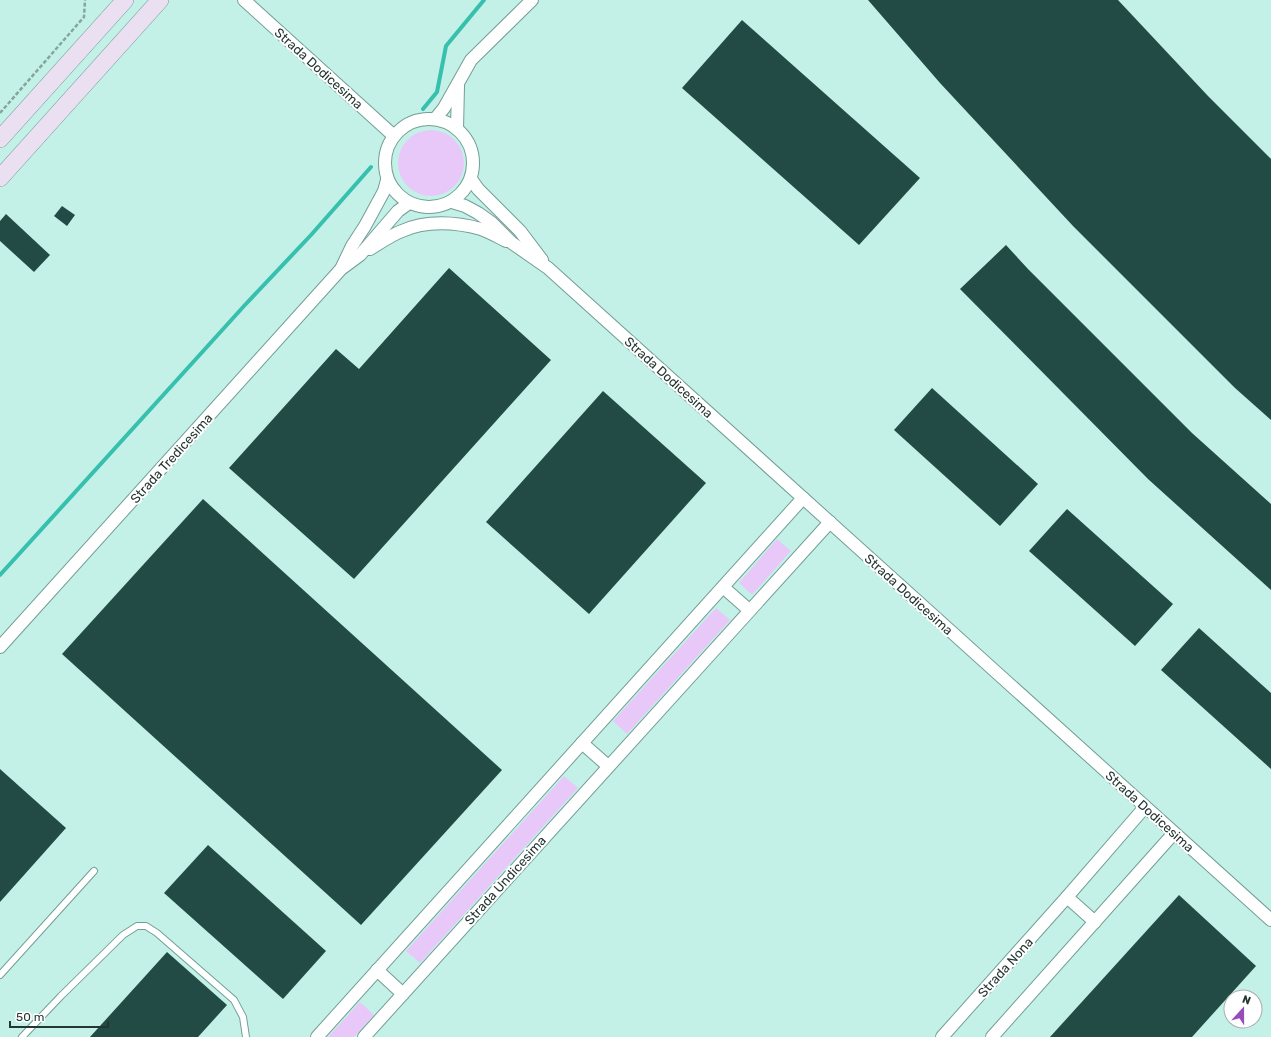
<svg xmlns="http://www.w3.org/2000/svg" width="1271" height="1037" font-family="Rubik,sans-serif">
  <style>
    .green { fill: #e8c8f9 }
    .lines { fill: none; stroke-linecap: round; stroke-linejoin: round }
    .stream { stroke: #36c0ad; stroke-width: 4 }
    .building { fill: #234b45 }
    .lane-casing { stroke: #729e96; stroke-width: 8 }
    .street-casing { stroke: #729e96; stroke-width: 14 }
    .secondary-casing { stroke: #729e96; stroke-width: 18 }
    .path { stroke: #84a69f; stroke-width: 2.5; stroke-dasharray: 4 2; stroke-linecap: butt }
    .lane { stroke: #fff; stroke-width: 6 }
    .street { stroke: #fff; stroke-width: 12 }
    .secondary { stroke: #ebdff2; stroke-width: 17 }
    .labels { text-anchor: middle; stroke-width: 4; stroke-linejoin: round; paint-order: stroke }
    .street-label { font-size: 13px; fill: #243632; stroke: #fff }
  </style>
  <rect width="100%" height="100%" fill="#c3f1e8"/>
  <!-- green -->
  <g class="green">
    <circle cx="431" cy="163" r="33"/>
    <polygon points="777,539 791,551 752,595 739,583"/>
    <polygon points="716,608 730,620 627,734 613,721"/>
    <polygon points="564,776 578,788 420,963 406,951"/>
    <polygon points="360,1002 374,1015 354,1037 328,1037"/>
  </g>
  <g class="lines">
    <!-- stream -->
    <g class="stream">
      <polyline points="423,109 437,92 446,46 484,0"/>
      <polyline points="0,575 244,306 311,235 371,167"/>
    </g>
  </g>
  <!-- building -->
  <g class="building">
    <polygon points="868,0 1118,0 1208,96 1271,159 1271,420 1235,388 1073,226 940,83"/>
    <polygon points="742,20 920,178 859,245 682,88"/>
    <polygon points="62,206 75,215 67,226 54,216"/>
    <polygon points="6,214 50,255 34,272 0,241 0,221"/>
    <polygon points="1006,245 1028,269 1192,433 1271,504 1271,590 1148,479 960,289"/>
    <polygon points="449,268 551,360 354,579 229,468 336,349 359,369"/>
    <polygon points="932,388 1038,484 1000,526 894,430"/>
    <polygon points="603,391 706,483 589,614 486,522"/>
    <polygon points="203,499 502,770 361,925 62,654"/>
    <polygon points="1067,509 1173,604 1135,646 1029,551"/>
    <polygon points="1199,628 1271,693 1271,769 1161,670"/>
    <polygon points="0,769 66,828 0,902"/>
    <polygon points="208,845 326,951 283,999 164,893"/>
    <polygon points="1179,895 1256,966 1192,1037 1050,1037"/>
    <polygon points="167,952 227,1005 198,1037 90,1037"/>
  </g>
  <g class="lines">
    <!-- lane casing -->
    <g class="lane-casing">
      <g id="lane">
        <polyline points="0,975 94,871"/>
        <polyline points="22,1037 61,996 123,935 137,926 146,926 157,933 234,1000 243,1017 246,1037"/>
      </g>
    </g>
    <!-- street casing -->
    <g class="street-casing">
      <g id="street">
        <polyline points="244,0 394,136"/>
        <circle cx="429" cy="163" r="44"/>
        <polyline points="435,119 444,108 471,60 532,0"/>
        <polyline points="457,129 458,86"/>
        <polyline points="471,179 478,189 520,231 542,260"/>
        <polyline points="452,202 465,206 478,213 492,223 512,243 548,268 1271,920"/>
        <path d="M370,249C380,243 391,235 402,231C426,220 456,222 481,229C490,232 498,237 506,241"/>
        <polyline points="342,267 352,246 365,226 384,191 387,180"/>
        <polyline points="723,587 749,610"/>
        <polyline points="0,647 341,269 360,255 398,211 409,203"/>
        <polyline points="582,743 608,766"/>
        <polyline points="1067,897 1095,922"/>
        <polyline points="377,970 403,994"/>
        <polyline points="317,1037 803,498"/>
        <polyline points="364,1037 830,522"/>
        <polyline points="942,1037 1067,897 1145,807"/>
        <polyline points="992,1037 1174,833"/>
      </g>
    </g>
    <!-- secondary casing -->
    <g class="secondary-casing">
      <g id="secondary">
        <polyline points="0,139 125,0"/>
        <polyline points="0,178 160,0"/>
      </g>
    </g>
    <!-- path -->
    <polyline class="path" points="0,113 84,17 85,0"/>
    <!-- lane -->
    <use href="#lane" class="lane"/>
    <!-- street -->
    <use href="#street" class="street"/>
    <!-- secondary -->
    <use href="#secondary" class="secondary"/>
  </g>
  <g class="labels">
    <!-- street labels -->
    <g class="street-label">
      <text transform="translate(319 68) rotate(42)" y="5">Strada Dodicesima</text>
      <text transform="translate(669 377) rotate(42)" y="5">Strada Dodicesima</text>
      <text transform="translate(171 458) rotate(-48)" y="5">Strada Tredicesima</text>
      <text transform="translate(909 594) rotate(42)" y="5">Strada Dodicesima</text>
      <text transform="translate(1150 811) rotate(42)" y="5">Strada Dodicesima</text>
      <text transform="translate(505 880) rotate(-48)" y="5">Strada Undicesima</text>
      <text transform="translate(1005 967) rotate(-48)" y="5">Strada Nona</text>
    </g>
  </g>
  <!-- north arrow -->
  <g transform="translate(1243 1009) rotate(21)"><circle r="19" fill="#ffffff" stroke="#a7afad"/>
  <path d="M0-3L7 15L0 10L-7 15Z" fill="#984bbc"/>
  <text y="-6" font-size="11" font-weight="bold" text-anchor="middle" fill="#243632">N</text>
  </g>
  <!-- scale -->
  <path d="M10 1021v6h98v-6" fill="none" stroke="#243632" stroke-width="2"/>
  <text x="16" y="1021" font-size="12" fill="#243632" stroke="#ffffff" stroke-width="3" paint-order="stroke">50 m</text>
</svg>
